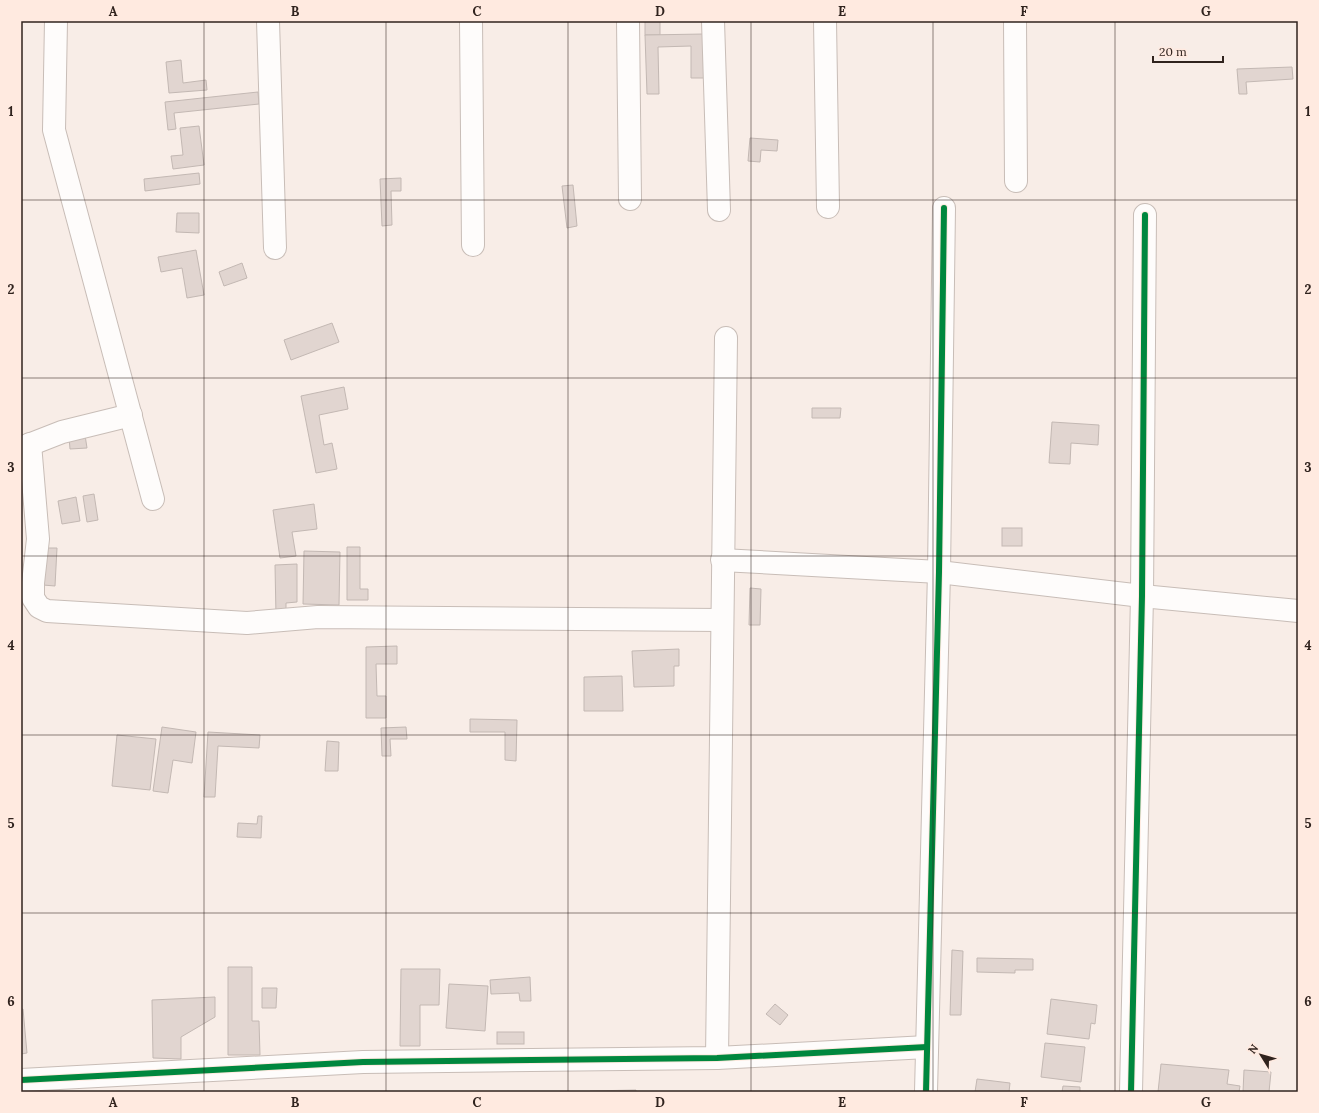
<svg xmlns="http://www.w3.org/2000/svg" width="1319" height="1113" font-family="Lora,serif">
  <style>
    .building { fill: #e1d5d0; stroke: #c3b8b3 }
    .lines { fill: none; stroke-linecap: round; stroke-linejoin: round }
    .minor-casing { stroke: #c8bdb7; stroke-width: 24 }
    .minor { stroke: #fefcfb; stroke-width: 22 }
    .cycleway-casing { stroke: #ffeae0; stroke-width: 8 }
    .cycleway { stroke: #00873e; stroke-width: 6 }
    .grid { fill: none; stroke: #30231e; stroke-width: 1; stroke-opacity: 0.55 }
    .neatline { fill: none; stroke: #30231e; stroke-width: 1.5 }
    .grid-label { font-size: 13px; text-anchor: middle; font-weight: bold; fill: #30231e }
  </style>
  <rect width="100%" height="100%" fill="#f8ede7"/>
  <!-- building -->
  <g class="building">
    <rect x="645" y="21" width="15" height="14"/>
    <polygon points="704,34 705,78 691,78 691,46 658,47 659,94 647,94 645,35"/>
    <polygon points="181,60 183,83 206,80 207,90 169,93 166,62"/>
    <polygon points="1292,67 1293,79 1246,82 1247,94 1239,94 1237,69"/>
    <polygon points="258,92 259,104 174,113 176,129 168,130 165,102"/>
    <polygon points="199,126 204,165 173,169 171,156 183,155 180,128"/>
    <polygon points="750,138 778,140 777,151 761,150 760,162 748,161"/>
    <polygon points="199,173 200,184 145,191 144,179"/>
    <polygon points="401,178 401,191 391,191 392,225 382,226 380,179"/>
    <polygon points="573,185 577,226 567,228 562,186"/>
    <polygon points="177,213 199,213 199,233 176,232"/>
    <polygon points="196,250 204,295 187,298 182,268 161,272 158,257"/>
    <polygon points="242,263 247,278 224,286 219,272"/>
    <polygon points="332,323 339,342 291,360 284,340"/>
    <polygon points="344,387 348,409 319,415 324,445 332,443 337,469 316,473 301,396"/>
    <polygon points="812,408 841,408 840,418 812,418"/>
    <polygon points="1052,422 1099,425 1098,445 1071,443 1070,464 1049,463"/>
    <polygon points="85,435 87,448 70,449 69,437"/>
    <polygon points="94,494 98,520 87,522 83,496"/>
    <polygon points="76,497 80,521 62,524 58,501"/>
    <polygon points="314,504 317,529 292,532 296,556 280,558 273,510"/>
    <rect x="1002" y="528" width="20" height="18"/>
    <polygon points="347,547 360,547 360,589 368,589 368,600 347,600"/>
    <polygon points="44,548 57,548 55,586 43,585"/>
    <polygon points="304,551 340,552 339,605 303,604"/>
    <polygon points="297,564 297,602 286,603 286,616 276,616 275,565"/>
    <polygon points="750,588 761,589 760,625 749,625"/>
    <polygon points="397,646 397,664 376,664 377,696 386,696 386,718 366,718 366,647"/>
    <polygon points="679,649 679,666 674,666 674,686 634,687 632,651"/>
    <polygon points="622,676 623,711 584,711 584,677"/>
    <polygon points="470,719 517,720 516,761 505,760 505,732 470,732"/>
    <polygon points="162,727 196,732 192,763 173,760 168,793 153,791"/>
    <polygon points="406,727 407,739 390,739 391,756 382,756 381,728"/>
    <polygon points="208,732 260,735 259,748 218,746 215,797 204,797"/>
    <polygon points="117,735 156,739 150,790 112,786"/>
    <polygon points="327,741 339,742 338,771 325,771"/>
    <polygon points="258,816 262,816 261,838 237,837 238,823 257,824"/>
    <polygon points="952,950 963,951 961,1015 950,1015"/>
    <polygon points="977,958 1033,959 1033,970 1015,970 1015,973 977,972"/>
    <polygon points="228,967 252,967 252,1021 259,1021 260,1055 228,1055"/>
    <polygon points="401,969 440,969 439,1005 420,1005 420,1046 400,1046"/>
    <polygon points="530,977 531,1001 520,1001 519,993 491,994 490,980"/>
    <polygon points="449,984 488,986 485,1031 446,1028"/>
    <polygon points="262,988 277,988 276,1008 262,1008"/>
    <polygon points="215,997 215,1017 181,1037 181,1059 153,1058 152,1000"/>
    <polygon points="1051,999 1097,1005 1095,1024 1091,1023 1089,1039 1047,1034"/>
    <polygon points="775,1004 788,1015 780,1025 766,1014"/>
    <polygon points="21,1009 23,1009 27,1053 21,1054"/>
    <rect x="497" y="1032" width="27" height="12"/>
    <polygon points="1045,1043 1085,1047 1081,1082 1041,1077"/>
    <polygon points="1161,1064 1229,1070 1227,1084 1240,1086 1239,1092 1158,1092"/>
    <polygon points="1244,1070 1271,1072 1269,1092 1243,1092"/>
    <polygon points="977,1079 1010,1083 1009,1092 975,1092"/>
    <polygon points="1063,1086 1080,1087 1080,1092 1062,1092"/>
    <polygon points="636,1090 636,1092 590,1092 590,1091"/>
  </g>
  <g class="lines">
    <!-- minor casing -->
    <g class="minor-casing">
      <g id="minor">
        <polyline points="56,21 54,130 153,499"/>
        <polyline points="268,21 275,248"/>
        <polyline points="471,21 473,245"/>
        <polyline points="628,21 630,199"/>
        <polyline points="713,21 719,210"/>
        <polyline points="825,21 828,207"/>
        <polyline points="1015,21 1016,181"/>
        <polyline points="30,444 38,539 33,583 33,598 39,607 47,611 247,623 318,617 722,620"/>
        <polyline points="21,448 62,432 131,415"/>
        <polyline points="722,560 939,572 1142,596 1298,611"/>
        <polyline points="717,1058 726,338"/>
        <polyline points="21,1080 363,1062 717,1058 927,1047"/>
        <polyline points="926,1092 939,572 944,208"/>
        <polyline points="1131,1092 1142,596 1145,215"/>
      </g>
    </g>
    <!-- minor -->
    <use href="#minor" class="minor"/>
    <!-- cycleway casing -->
    <g class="cycleway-casing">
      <g id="cycleway">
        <polyline points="21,1080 363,1062 717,1058 927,1047"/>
        <polyline points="926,1092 939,572 944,208"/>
        <polyline points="1131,1092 1142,596 1145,215"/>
      </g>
    </g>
    <!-- cycleway -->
    <use href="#cycleway" class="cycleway"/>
  </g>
  <!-- grid -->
  <path class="grid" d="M204,21V1092M386,21V1092M568,21V1092M751,21V1092M933,21V1092M1115,21V1092M21,200H1298M21,378H1298M21,556H1298M21,735H1298M21,913H1298"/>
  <!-- border -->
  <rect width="1319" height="1113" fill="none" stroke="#ffeae0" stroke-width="44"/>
  <!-- north arrow -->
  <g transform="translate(1261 1055) rotate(307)" stroke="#ffeae0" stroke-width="3" paint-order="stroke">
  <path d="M0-3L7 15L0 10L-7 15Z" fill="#30231e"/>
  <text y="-6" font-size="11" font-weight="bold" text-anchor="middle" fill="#30231e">N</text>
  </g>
  <!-- scale -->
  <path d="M1153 56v6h70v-6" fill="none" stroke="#30231e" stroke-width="2"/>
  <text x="1159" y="56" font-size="12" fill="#30231e" stroke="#ffeae0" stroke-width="3" paint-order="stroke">20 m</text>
  <rect x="22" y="22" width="1275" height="1069" class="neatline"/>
  <g class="grid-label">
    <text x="113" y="16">A</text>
    <text x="295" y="16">B</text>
    <text x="477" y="16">C</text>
    <text x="660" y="16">D</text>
    <text x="842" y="16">E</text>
    <text x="1024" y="16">F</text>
    <text x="1206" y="16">G</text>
    <text x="11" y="116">1</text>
    <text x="1308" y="116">1</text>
    <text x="11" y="294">2</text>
    <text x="1308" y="294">2</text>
    <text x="11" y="472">3</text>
    <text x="1308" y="472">3</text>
    <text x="11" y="650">4</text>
    <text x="1308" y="650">4</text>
    <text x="11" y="828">5</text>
    <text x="1308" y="828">5</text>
    <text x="11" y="1006">6</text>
    <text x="1308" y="1006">6</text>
    <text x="113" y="1107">A</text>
    <text x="295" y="1107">B</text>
    <text x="477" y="1107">C</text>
    <text x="660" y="1107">D</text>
    <text x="842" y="1107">E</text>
    <text x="1024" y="1107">F</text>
    <text x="1206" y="1107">G</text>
  </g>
</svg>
